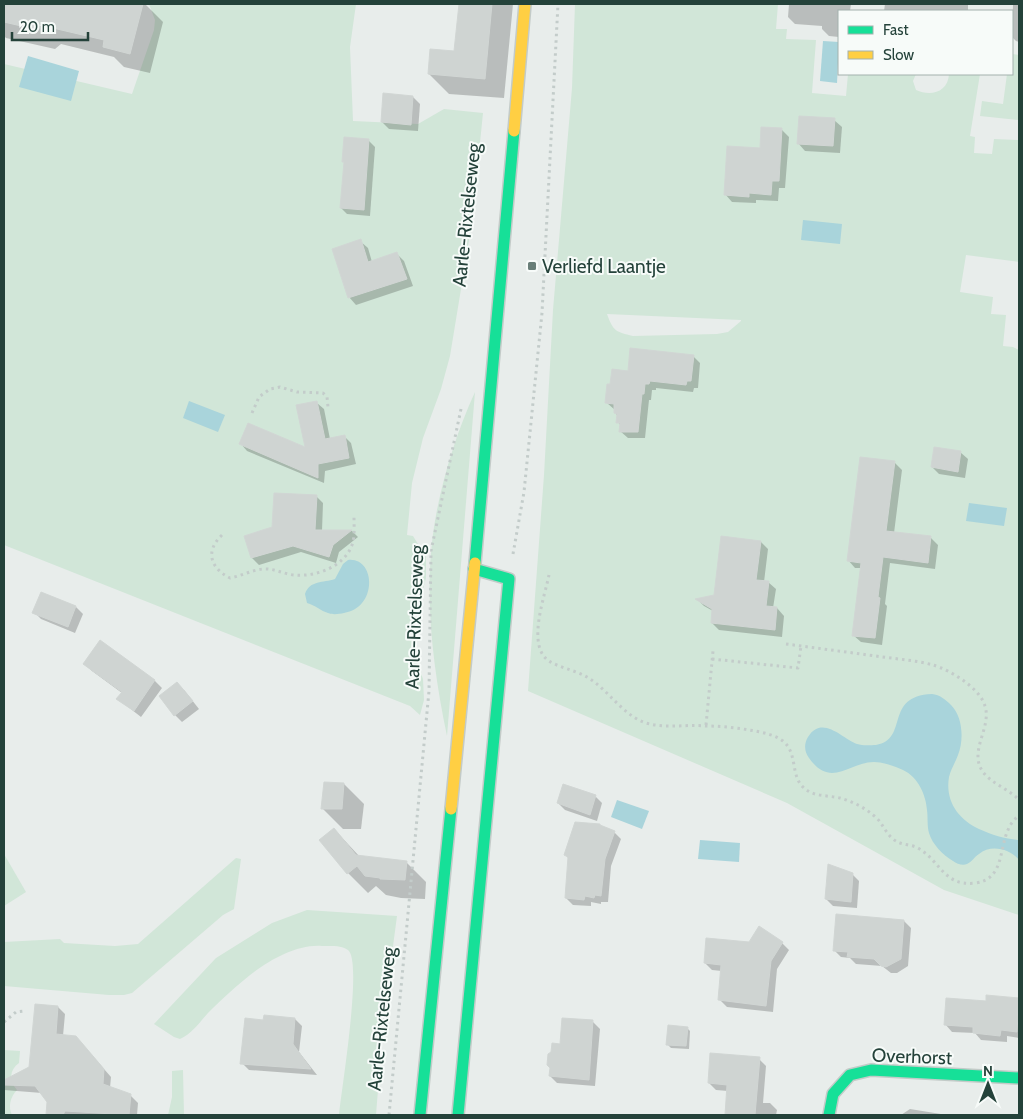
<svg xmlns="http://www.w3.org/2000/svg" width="1023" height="1119" font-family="Cabin,sans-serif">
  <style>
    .green { fill: #d1e6d8; fill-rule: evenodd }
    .water { fill: #a9d4db }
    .shadow { fill: #0003 }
    .building { fill: #cfd4d2; stroke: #d1d6d4 }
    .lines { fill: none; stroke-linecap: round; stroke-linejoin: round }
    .fast-casing { stroke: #c3cbc8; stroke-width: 14 }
    .slow-casing { stroke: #c3cbc8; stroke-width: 14 }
    .path { stroke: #c3ccca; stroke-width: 3; stroke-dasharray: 2.5 4; stroke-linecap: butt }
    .fast { stroke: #16e098; stroke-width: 11 }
    .slow { stroke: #ffcf43; stroke-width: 11 }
    .poi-dot { fill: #697e78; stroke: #f7fbf9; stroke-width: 2 }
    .labels { text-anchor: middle; stroke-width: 4; stroke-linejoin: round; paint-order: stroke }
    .street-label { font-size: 19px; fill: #24423a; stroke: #f7fbf9 }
    .poi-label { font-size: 19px; fill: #24423a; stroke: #f7fbf9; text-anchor: start }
  </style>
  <rect width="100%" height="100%" fill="#e8edeb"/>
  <!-- green -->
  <g class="green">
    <polygon points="149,4 356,4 350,47 353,121 418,124 444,109 483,113 472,222 450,356 441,389 423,438 412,483 407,535 413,536 426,557 426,578 411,633 414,654 423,679 424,700 420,715 410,706 4,545 4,64 132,94 154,30 155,20"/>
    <path d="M575,4H778L776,29H787L786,39L816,40L812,93L846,96L848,74H916L913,81L916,90C931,97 948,92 949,74H980L970,136L975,137L974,153L992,154L994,139L1019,140V262L966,255L960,292L993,297L991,314L1006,315L1003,346L1013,347L1019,350V915L944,890L787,803L528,691L544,475L553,310L572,88ZM607,314L741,320V321L728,332L717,334L633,336C616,332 613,331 607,314Z"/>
    <polygon points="1012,54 1019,55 1019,120 980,116 982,101 1003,104 1007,74 1012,74"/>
    <path d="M475,392L447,736C432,664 422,584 437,510C445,470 458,429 475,392Z"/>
    <polygon points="4,854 26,892 4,906"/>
    <polygon points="236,858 241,859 234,909 223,915 132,993 124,995 109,995 4,986 4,942 60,939 64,943 115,946 138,944"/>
    <path d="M307,910L397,916L384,1014L376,1115H339C341,1092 363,961 348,950C342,945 330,946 322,946C295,944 264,963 244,980C233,989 223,998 213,1008C202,1018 194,1033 180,1039L174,1037L154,1024L216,958L272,923Z"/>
    <path d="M4,1050L20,1051L19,1063C9,1070 9,1081 17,1090C10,1097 8,1107 12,1115H4Z"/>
    <polygon points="183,1070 184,1115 168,1115 172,1097 172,1071"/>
  </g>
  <!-- water -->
  <g class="water">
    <polygon points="823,41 839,42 837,83 820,81"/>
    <polygon points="28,56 79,71 71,101 19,87"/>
    <polygon points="803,220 842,224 840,244 801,240"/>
    <polygon points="189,401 225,415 218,432 183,418"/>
    <polygon points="969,503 1007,508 1004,526 966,521"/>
    <path d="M348,560C376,557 378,608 344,613C339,614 333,615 328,613C321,611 315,605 307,603L305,594C310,580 323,583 335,579L343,564Z"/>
    <path d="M932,694C940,695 945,699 951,705C963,717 964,740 958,755C955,763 951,769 949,777C945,801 958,819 979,829C992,835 1005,839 1019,840V860C1010,849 991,844 979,854C974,857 972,862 967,864C963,866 957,864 953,861C943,855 932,844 929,833C927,826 928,817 927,810C926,795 918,777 903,770C894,766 883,762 874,762C849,762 831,789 809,758C804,752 804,743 808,737C822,714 843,739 857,744C863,746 871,745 876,745C910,739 883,696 932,694Z"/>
    <polygon points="617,800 649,811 642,829 611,817"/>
    <polygon points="700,840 740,843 739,862 698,859"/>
  </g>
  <!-- shadow -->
  <g class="shadow">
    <polygon points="4,4 99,4 114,7 115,4 145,4 163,22 150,73 124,67 114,57 61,44 55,49 6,38 4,36"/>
    <polygon points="460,4 513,4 504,98 449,94 429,74 456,53"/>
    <polygon points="789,4 851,4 850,11 839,11 839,37 829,36 822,29 822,26 795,24 788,17"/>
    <polygon points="885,4 968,4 968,11 884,11"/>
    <polygon points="1013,4 1019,4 1019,42 1016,41 1012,37"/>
    <polygon points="413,97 420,104 418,131 389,129 382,122"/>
    <polygon points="834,120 842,127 840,153 805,151 798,143"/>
    <polygon points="782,130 789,137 785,188 779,188 778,201 756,200 756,203 732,202 725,194 761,150"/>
    <polygon points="368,140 375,147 370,216 347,214 341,208"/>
    <polygon points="360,241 368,248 372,262 397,254 404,261 413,286 356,305 349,297"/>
    <polygon points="693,356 700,363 698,388 694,388 693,392 656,388 656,390 652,390 651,400 649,400 645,438 628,438 620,431 621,426 618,422 618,416 615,413 615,410 607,403 611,385 629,372"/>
    <polygon points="317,403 324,409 330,439 344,436 351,443 356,464 325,471 324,483 247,451 241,444 307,449"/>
    <polygon points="960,452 968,459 965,478 939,474 932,467"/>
    <polygon points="862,458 895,463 902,470 894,533 931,538 938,545 935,569 890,563 885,604 887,606 882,645 861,642 853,635 862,568 855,568 848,560"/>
    <polygon points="316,496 323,503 322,531 352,531 358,537 339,552 336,563 301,552 259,565 252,558 273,528"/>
    <polygon points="761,542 768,549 764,582 768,582 776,589 773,608 777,608 784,616 782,637 719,630 712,623 713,611 704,606 698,600 715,596"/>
    <polygon points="42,593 76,607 83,614 75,633 41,619 34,612"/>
    <polygon points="100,642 155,681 162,688 141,717 118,699 122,693 92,671 85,664"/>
    <polygon points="184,690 199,709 182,722 175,715"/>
    <polygon points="344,784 364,804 361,829 343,829 323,809"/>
    <polygon points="595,796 602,803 597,821 565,810 558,803"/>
    <polygon points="334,829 360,857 406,862 426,882 425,899 401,898 386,895 376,886 368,893 348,873"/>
    <polygon points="614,832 621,839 611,866 608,902 601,902 601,904 591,902 591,906 573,905 566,898 569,859 565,854"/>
    <polygon points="852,874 859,881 857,908 833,906 826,899"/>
    <polygon points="904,921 911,928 908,966 897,973 891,973 882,966 856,964 850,958 841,957 834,950"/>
    <polygon points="759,928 782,943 789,950 777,969 773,1012 727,1007 720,1000 722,971 712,970 705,963 749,944"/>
    <polygon points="988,996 1019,999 1019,1038 1007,1036 1007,1042 981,1040 975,1033 952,1032 945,1024 987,1003"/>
    <polygon points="36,1005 58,1007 65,1014 63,1036 83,1045 111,1077 110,1088 130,1095 138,1103 137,1115 48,1115 49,1102 42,1093 4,1090 4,1082 30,1067"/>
    <polygon points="295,1019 302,1026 299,1052 317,1075 249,1070 242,1063 264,1021"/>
    <polygon points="593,1022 600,1029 595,1086 557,1083 550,1076 561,1046"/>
    <polygon points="687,1028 690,1031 689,1049 671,1048 668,1045"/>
    <polygon points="759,1059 766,1066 763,1103 770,1103 777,1110 776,1115 726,1115 728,1091 716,1090 709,1083"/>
    <polygon points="910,1109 947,1115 901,1115"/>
  </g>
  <!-- building -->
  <g class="building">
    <polygon points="4,4 143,4 130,54 103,47 104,40 40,25 34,29 4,22"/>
    <polygon points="459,4 492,4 485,79 428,74 430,49 454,51"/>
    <polygon points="383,93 413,96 411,125 381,122"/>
    <polygon points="799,116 835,118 833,146 797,144"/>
    <polygon points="761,127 782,128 779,181 772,181 771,195 749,193 749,197 724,195 727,146 760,148"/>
    <polygon points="344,137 369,139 364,210 340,208 344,162 342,162"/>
    <polygon points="361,239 368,262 397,252 407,279 348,298 332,249"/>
    <polygon points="630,348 694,355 691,381 687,381 686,385 650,381 649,384 645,384 644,394 642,394 638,432 619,432 620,423 616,423 617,414 614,413 614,404 605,403 607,384 610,384 612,369 628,371"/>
    <polygon points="317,401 325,439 345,435 349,458 318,464 318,478 239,444 248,423 305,447 296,405"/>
    <polygon points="934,447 961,451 958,472 931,467"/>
    <polygon points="860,457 895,461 886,531 931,536 928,563 883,557 878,597 880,598 875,638 852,636 861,563 847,561"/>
    <polygon points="274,493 317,495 315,530 352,530 333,545 329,557 293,546 251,558 244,536 272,527"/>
    <polygon points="721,536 761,541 756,580 769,581 766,606 777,607 775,630 711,623 712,609 695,599 714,595"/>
    <polygon points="41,592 76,606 68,627 32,613"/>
    <polygon points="100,640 155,680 134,711 116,699 122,692 83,664"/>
    <polygon points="177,682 193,701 174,716 159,696"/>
    <polygon points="324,782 344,783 342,809 321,809"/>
    <polygon points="563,784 596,795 590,815 557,803"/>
    <polygon points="575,822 600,824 600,825 615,831 605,859 601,896 595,895 594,898 585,896 584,900 565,898 568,857 564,855"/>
    <polygon points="334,828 356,855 407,861 405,880 380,879 380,878 365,876 357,866 347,874 319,840"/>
    <polygon points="828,864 853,873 851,902 825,899"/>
    <polygon points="836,914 904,920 901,959 886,967 881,966 874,959 847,957 848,952 833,951"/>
    <polygon points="759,926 783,942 771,961 766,1006 718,1000 721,965 704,963 706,938 749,942"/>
    <polygon points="986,995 1019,998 1017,1032 1001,1030 1000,1036 973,1033 973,1027 944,1025 946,998 986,1001"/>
    <polygon points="35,1004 58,1006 56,1034 76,1036 104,1069 103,1084 131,1094 129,1115 65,1111 63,1115 46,1115 47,1102 35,1086 4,1085 4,1080 29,1067"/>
    <polygon points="264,1015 295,1018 293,1044 311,1069 240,1064 245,1018 263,1020"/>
    <polygon points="562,1018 593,1020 589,1080 549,1076 550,1068 547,1065 548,1054 551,1052 552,1043 560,1044"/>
    <polygon points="668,1025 688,1027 686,1046 666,1045"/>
    <polygon points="710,1053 760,1057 755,1115 725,1115 727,1085 708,1083"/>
  </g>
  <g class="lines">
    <!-- fast casing -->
    <g class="fast-casing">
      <g id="fast">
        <polyline points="475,563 514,131"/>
        <polyline points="420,1115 451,809"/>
        <polyline points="458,1115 509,579 474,569"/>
        <polyline points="829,1115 833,1094 850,1075 871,1070 1019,1078"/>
      </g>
    </g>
    <!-- slow casing -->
    <g class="slow-casing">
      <g id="slow">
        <polyline points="514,131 525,4"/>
        <polyline points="451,809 475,563"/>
      </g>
    </g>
    <!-- path -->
    <g class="path">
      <polyline points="252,413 259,397 270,389 280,387 297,392 323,393 327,397 328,407"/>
      <path d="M222,535C205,551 210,568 230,578C241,576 252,570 263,569C274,568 283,574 294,575C316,577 344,567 352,545C355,537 354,526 354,517"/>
      <polyline points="513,554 524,492 542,313 558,4"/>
      <path d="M549,575C545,596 526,646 549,661C560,668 575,670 587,677C609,690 622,715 646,723C666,729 686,724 706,726C722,726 739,728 755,731C765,733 775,735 783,741C798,753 790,776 804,788C814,797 827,795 840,798C851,801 864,807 873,815C882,821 884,831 892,838C899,845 908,844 916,847C940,859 943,887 975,883C1004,880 999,849 1008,830C1010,824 1015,819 1019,815"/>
      <path d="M786,644C816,648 846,652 876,656C895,659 915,660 933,665C950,670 980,688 985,706C992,728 968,751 983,772C992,784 1009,789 1019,800"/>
      <polyline points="712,659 798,668 801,646"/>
      <polyline points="706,725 713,651"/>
      <polyline points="4,1022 16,1012 25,1011"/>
      <polyline points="389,1115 429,691 431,551 461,409"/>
    </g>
    <!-- fast -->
    <use href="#fast" class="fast"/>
    <!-- slow -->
    <use href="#slow" class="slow"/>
  </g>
  <!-- markers -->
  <rect class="poi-dot" x="527" y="261" width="10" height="10" rx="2.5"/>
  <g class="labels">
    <!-- street labels -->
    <g class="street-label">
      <text transform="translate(466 215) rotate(-84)" y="7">Aarle-Rixtelseweg</text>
      <text transform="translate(414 617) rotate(-88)" y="7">Aarle-Rixtelseweg</text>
      <text transform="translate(381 1019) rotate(-84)" y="7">Aarle-Rixtelseweg</text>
      <text transform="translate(912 1056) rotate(2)" y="7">Overhorst</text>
    </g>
    <!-- poi labels -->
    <g class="poi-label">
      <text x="542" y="273">Verliefd Laantje</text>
    </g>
  </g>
  <!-- border -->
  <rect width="1023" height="1119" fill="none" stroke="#24423a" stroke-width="10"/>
  <!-- legend -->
  <rect x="838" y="10" width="175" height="65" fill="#f7fbf9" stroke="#a3b1ad"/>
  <rect x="848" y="26" width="25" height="8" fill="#16e098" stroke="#a3b1ad"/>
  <text x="883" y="35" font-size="15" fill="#24423a">Fast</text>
  <rect x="848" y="51" width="25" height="8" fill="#ffcf43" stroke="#a3b1ad"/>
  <text x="883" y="60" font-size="15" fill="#24423a">Slow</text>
  <!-- north arrow -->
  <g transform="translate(988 1084)" stroke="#f7fbf9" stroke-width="4" paint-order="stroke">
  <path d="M0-4L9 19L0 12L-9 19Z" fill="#24423a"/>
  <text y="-8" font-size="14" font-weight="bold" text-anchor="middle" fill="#24423a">N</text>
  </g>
  <!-- scale -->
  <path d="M12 32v8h76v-8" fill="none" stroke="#24423a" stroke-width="2.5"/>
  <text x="20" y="32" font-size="15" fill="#24423a" stroke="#f7fbf9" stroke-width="4" paint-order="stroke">20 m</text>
</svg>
